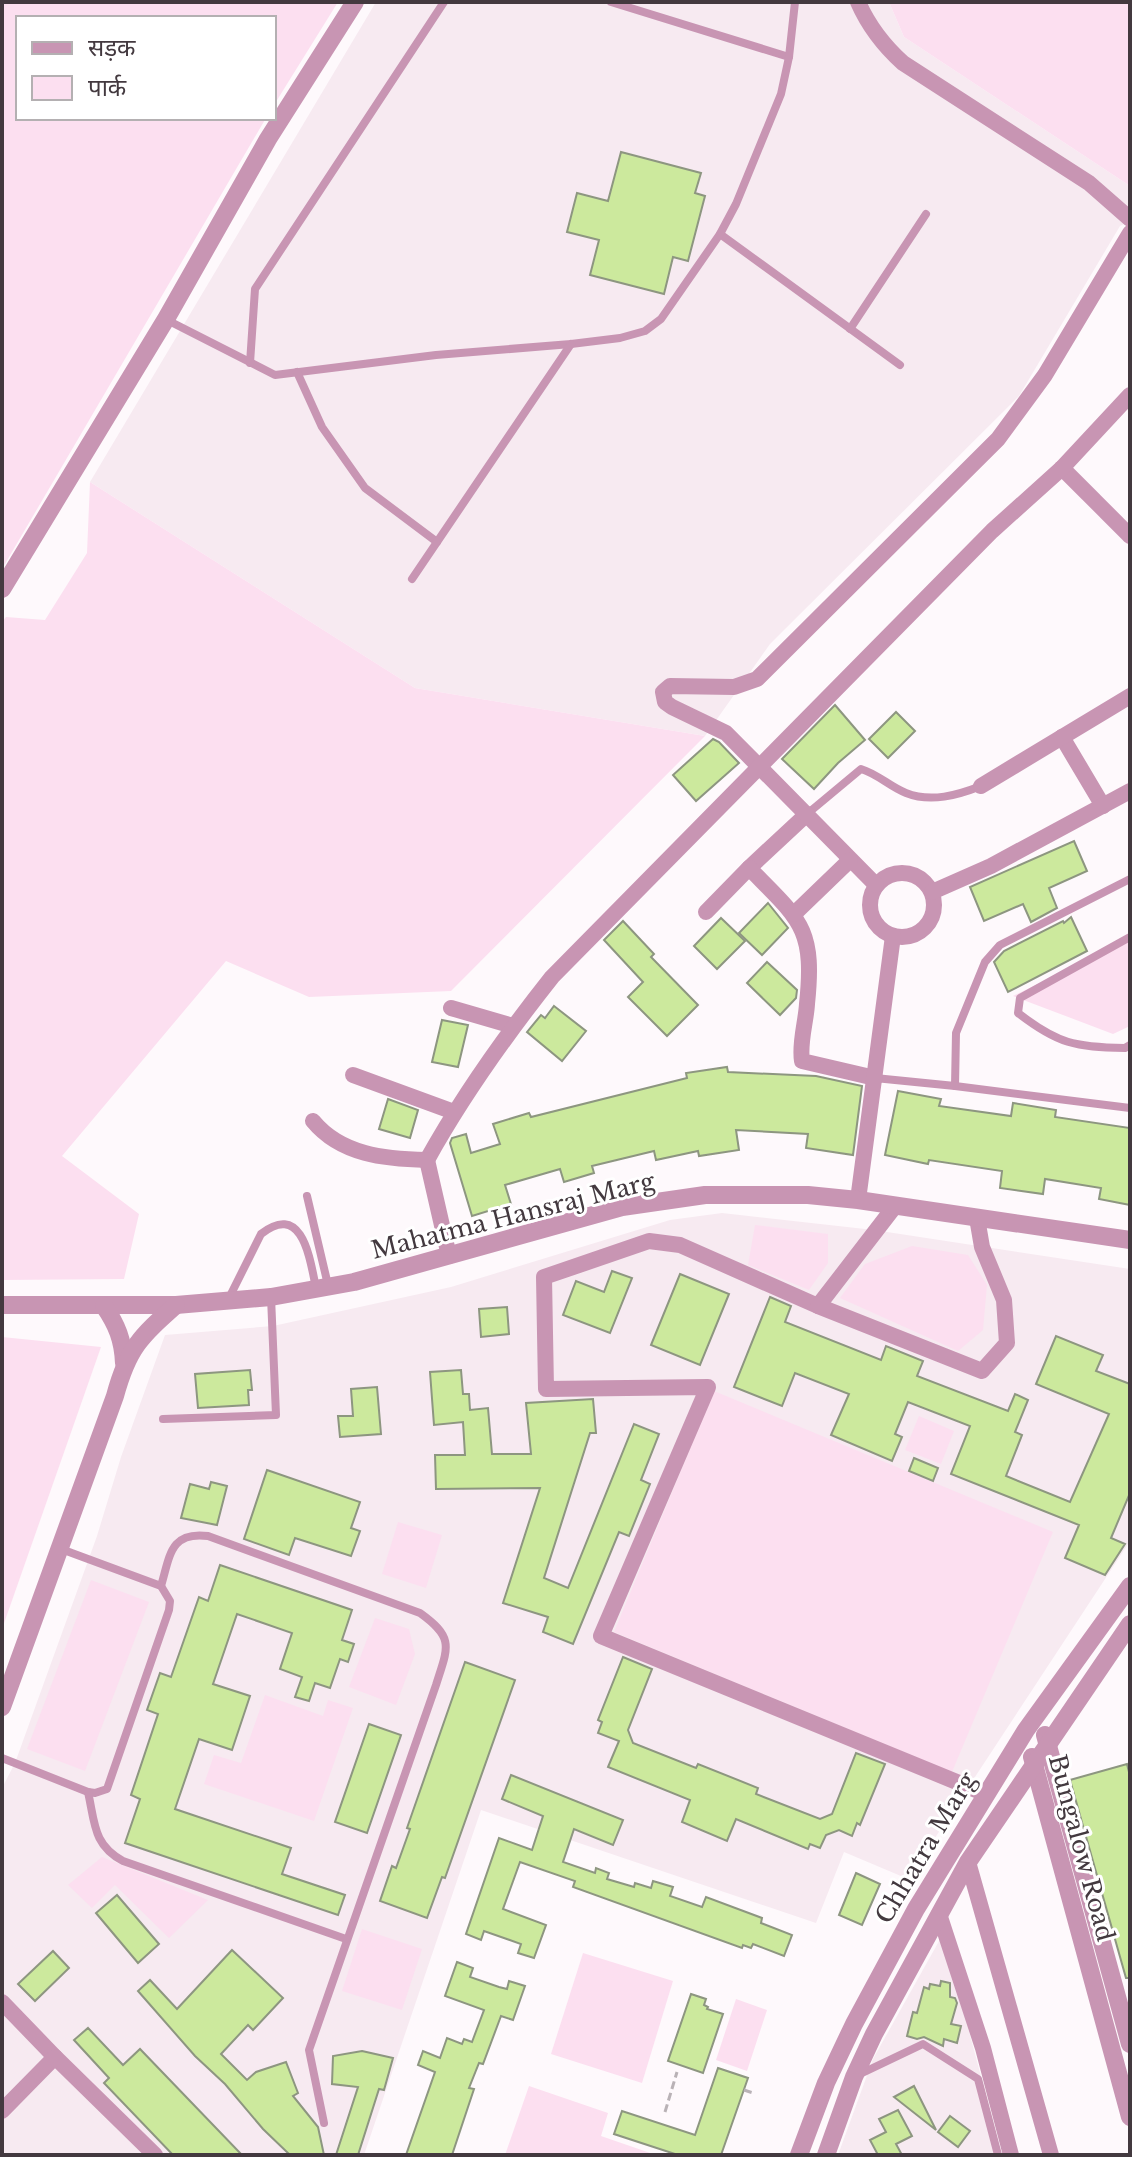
<svg xmlns="http://www.w3.org/2000/svg" width="1132" height="2157" font-family="'Libre Baskerville','Noto Sans Devanagari',serif">
  <style>
    .built { fill: #f7eaf1 }
    .green { fill: #fcdff0 }
    .building { fill: #cce99d; stroke: #8d9680; stroke-width: 2 }
    .lines { fill: none; stroke-linecap: round; stroke-linejoin: round }
    .path { stroke: #b9b2b6; stroke-width: 3; stroke-dasharray: 8 4; stroke-linecap: butt }
    .service { stroke: #c895b3; stroke-width: 8 }
    .minor { stroke: #c895b3; stroke-width: 16 }
    .tertiary { stroke: #c895b3; stroke-width: 18 }
    .labels { text-anchor: middle; stroke-width: 6; stroke-linejoin: round; paint-order: stroke }
    .street-label { font-size: 24px; fill: #43393f; stroke: #fff }
  </style>
  <rect width="100%" height="100%" fill="#fef9fc"/>
  <!-- built -->
  <g class="built">
    <polygon points="376,2 889,2 904,37 1130,186 1130,221 1120,226 1019,396 770,644 705,736 415,688 90,482"/>
    <polygon points="722,1213 874,1230 1130,1269 1130,1541 908,1879 844,1852 816,1923 481,1810 364,2155 2,2155 2,1788 15,1763 97,1536 121,1457 165,1335 273,1326 451,1287 670,1220"/>
    <polygon points="943,1934 1002,2155 838,2155 873,2059"/>
  </g>
  <!-- green -->
  <g class="green">
    <polygon points="2,2 338,2 274,105 274,18 18,18 18,118 266,118 2,569"/>
    <polygon points="889,2 1130,2 1130,186 904,37"/>
    <polygon points="90,482 415,688 705,736 451,991 309,997 226,961 62,1156 139,1214 124,1279 2,1280 2,622 6,617 45,620 87,553"/>
    <polygon points="1130,939 1130,1026 1113,1034 1013,996"/>
    <polygon points="755,1225 828,1234 828,1263 809,1290 748,1265"/>
    <polygon points="912,1246 968,1255 987,1285 983,1330 958,1351 840,1298 865,1264"/>
    <polygon points="2,1337 101,1347 2,1629"/>
    <polygon points="714,1391 1053,1532 952,1772 614,1632"/>
    <polygon points="919,1416 954,1431 941,1464 905,1450"/>
    <polygon points="398,1522 442,1535 426,1588 382,1574"/>
    <polygon points="91,1580 149,1602 85,1771 27,1749"/>
    <polygon points="375,1618 409,1629 415,1654 396,1705 349,1687"/>
    <polygon points="265,1695 323,1716 328,1700 353,1708 314,1821 204,1784 214,1755 241,1763"/>
    <polygon points="102,1857 208,1900 169,1938 115,1885 92,1908 68,1885"/>
    <polygon points="362,1929 422,1949 402,2010 342,1991"/>
    <polygon points="583,1953 673,1981 642,2083 551,2054"/>
    <polygon points="736,1999 767,2010 747,2071 716,2060"/>
    <polygon points="529,2086 608,2113 601,2136 656,2155 505,2155"/>
  </g>
  <!-- building -->
  <g class="building">
    <polygon points="621,152 701,173 695,193 705,196 688,261 673,257 664,294 590,275 599,240 567,232 577,193 608,201"/>
    <polygon points="835,705 865,740 838,763 814,789 782,759"/>
    <polygon points="896,712 915,731 888,758 869,739"/>
    <polygon points="713,739 719,742 739,763 696,801 673,775"/>
    <polygon points="1074,841 1087,871 1049,888 1057,908 1031,922 1023,904 984,921 970,887"/>
    <polygon points="768,903 788,928 762,955 739,933"/>
    <polygon points="1071,917 1087,951 1008,992 994,962 1004,951 1063,921 1064,923"/>
    <polygon points="721,918 745,941 717,969 694,946"/>
    <polygon points="623,921 654,954 651,957 698,1005 667,1036 628,997 643,982 604,940"/>
    <polygon points="767,962 797,990 796,998 780,1015 747,983"/>
    <polygon points="554,1006 586,1031 562,1061 527,1032 541,1015 545,1018"/>
    <polygon points="442,1020 468,1025 458,1067 432,1062"/>
    <polygon points="727,1067 728,1072 816,1076 862,1086 853,1155 806,1148 808,1134 736,1130 739,1150 699,1156 698,1151 656,1160 654,1151 592,1166 594,1173 564,1182 560,1169 505,1185 511,1204 472,1216 450,1143 452,1138 466,1134 471,1153 500,1144 493,1124 529,1113 531,1117 687,1078 686,1073"/>
    <polygon points="898,1091 941,1099 939,1106 1011,1116 1013,1103 1056,1110 1055,1117 1130,1128 1130,1205 1099,1199 1101,1188 1045,1179 1043,1194 1000,1188 1002,1171 929,1160 928,1164 885,1155"/>
    <polygon points="388,1099 418,1110 410,1138 379,1129"/>
    <polygon points="612,1271 632,1278 610,1333 563,1315 576,1281 604,1292"/>
    <polygon points="680,1274 729,1294 700,1365 651,1345"/>
    <polygon points="770,1297 791,1306 785,1322 881,1360 886,1346 923,1361 917,1376 1008,1411 1015,1394 1028,1400 1015,1432 1022,1435 1006,1476 1070,1502 1109,1414 1036,1384 1056,1336 1103,1355 1096,1371 1130,1384 1130,1493 1111,1538 1125,1544 1105,1575 1065,1558 1079,1525 951,1474 970,1426 908,1402 895,1434 902,1437 892,1461 831,1435 849,1394 795,1373 782,1406 734,1387"/>
    <polygon points="507,1307 509,1334 481,1337 479,1309"/>
    <polygon points="250,1370 252,1390 248,1390 249,1405 198,1408 195,1374"/>
    <polygon points="461,1370 463,1394 469,1394 470,1410 488,1408 492,1454 531,1454 526,1403 593,1399 596,1433 590,1433 544,1578 568,1588 634,1424 659,1434 641,1480 650,1484 629,1536 619,1532 573,1644 543,1632 548,1617 503,1603 540,1488 436,1489 435,1455 465,1455 463,1422 434,1425 430,1372"/>
    <polygon points="377,1387 381,1434 340,1437 338,1416 353,1416 351,1389"/>
    <polygon points="914,1458 938,1468 933,1481 909,1471"/>
    <polygon points="267,1470 360,1502 351,1528 360,1531 351,1556 295,1538 289,1555 244,1539"/>
    <polygon points="211,1482 227,1486 217,1525 181,1518 190,1484 209,1489"/>
    <polygon points="220,1565 352,1610 342,1640 354,1644 348,1662 340,1659 330,1688 315,1683 309,1701 295,1697 302,1677 280,1669 292,1633 237,1614 213,1684 250,1696 232,1750 199,1739 175,1809 291,1848 282,1874 345,1895 338,1915 125,1843 140,1799 131,1795 158,1714 147,1710 160,1673 171,1677 199,1597 208,1601"/>
    <polygon points="623,1657 652,1669 628,1730 633,1743 696,1768 698,1764 758,1788 756,1794 820,1819 832,1814 856,1753 885,1764 860,1825 857,1823 852,1836 839,1830 826,1835 820,1848 810,1844 808,1849 736,1819 727,1841 682,1822 690,1800 608,1767 619,1741 598,1733 602,1722 598,1720"/>
    <polygon points="465,1662 515,1680 445,1878 442,1877 427,1918 380,1901 392,1866 396,1868 410,1829 407,1828"/>
    <polygon points="369,1724 401,1735 367,1833 335,1822"/>
    <polygon points="1127,1764 1130,1776 1130,1978 1126,1978 1070,1780"/>
    <polygon points="511,1775 623,1820 613,1845 574,1829 563,1862 595,1873 596,1868 609,1873 607,1879 634,1887 635,1883 651,1888 653,1881 673,1887 670,1896 702,1907 706,1897 762,1918 761,1923 792,1935 784,1956 753,1944 751,1948 743,1945 742,1948 573,1887 575,1881 520,1862 503,1909 546,1925 534,1958 518,1953 521,1944 484,1931 481,1940 466,1934 499,1838 532,1850 543,1816 502,1799"/>
    <polygon points="856,1873 880,1884 862,1925 839,1915"/>
    <polygon points="117,1895 159,1944 138,1963 96,1913"/>
    <polygon points="232,1950 283,1998 253,2030 248,2025 221,2054 247,2080 256,2072 286,2062 298,2093 293,2096 318,2127 324,2155 290,2155 263,2129 225,2084 195,2056 138,1991 150,1980 177,2009"/>
    <polygon points="53,1951 69,1968 35,2001 18,1984"/>
    <polygon points="457,1962 473,1968 470,1977 499,1987 507,1989 509,1981 525,1986 513,2020 501,2016 483,2064 479,2063 469,2088 474,2089 452,2155 406,2155 435,2072 418,2065 423,2051 440,2058 447,2038 462,2044 464,2039 472,2042 484,2010 445,1996"/>
    <polygon points="941,1981 950,1983 950,1997 955,1998 957,2003 951,2024 961,2026 957,2043 944,2039 943,2046 924,2037 917,2039 907,2036 913,2012 917,2013 924,1987 929,1989 930,1984 940,1986"/>
    <polygon points="691,1994 706,1999 704,2005 708,2007 707,2009 723,2014 703,2073 668,2061"/>
    <polygon points="88,2028 123,2065 140,2049 242,2155 173,2155 104,2083 109,2078 74,2040"/>
    <polygon points="362,2051 393,2058 384,2090 379,2089 358,2155 336,2155 358,2087 332,2084 333,2056"/>
    <polygon points="718,2068 748,2078 721,2155 678,2155 614,2134 622,2111 695,2135"/>
    <polygon points="914,2086 936,2130 894,2097"/>
    <polygon points="898,2110 912,2136 896,2144 902,2155 878,2155 870,2140 886,2132 879,2119"/>
    <polygon points="950,2116 970,2131 958,2147 938,2132"/>
  </g>
  <g class="lines">
    <!-- path -->
    <g class="path">
      <polyline points="744,2090 753,2093"/>
      <polyline points="665,2112 677,2072"/>
    </g>
    <!-- service -->
    <g class="service">
      <polyline points="611,2 789,57"/>
      <polyline points="720,234 900,365"/>
      <polyline points="167,320 275,375 436,355 571,344 620,338 645,331 661,319 720,234 736,204 781,94 789,57 795,2"/>
      <polyline points="850,329 926,214"/>
      <polyline points="250,363 255,289 444,2"/>
      <polyline points="297,372 322,427 365,488 437,542"/>
      <polyline points="412,579 571,344"/>
      <path d="M807,814L861,769C878,774 890,787 906,793C931,803 958,795 981,786"/>
      <polyline points="1130,879 1000,945 985,962 956,1033 955,1086 1130,1108"/>
      <path d="M1130,937L1020,998L1018,1013C1058,1044 1075,1047 1125,1048L1130,1045"/>
      <polyline points="875,1078 955,1086"/>
      <polyline points="307,1196 328,1285"/>
      <path d="M228,1300L261,1234C303,1201 310,1260 316,1288"/>
      <polyline points="163,1419 276,1415 271,1297"/>
      <path d="M161,1586C170,1556 170,1531 208,1536L420,1613C455,1638 448,1647 436,1685L309,2050L324,2123"/>
      <polyline points="2,1758 88,1792 95,1793 107,1789 169,1610 170,1601 161,1586 61,1549"/>
      <path d="M88,1792C95,1823 93,1845 123,1861L346,1939"/>
      <polyline points="858,2075 923,2044 978,2079 998,2155"/>
    </g>
    <!-- minor -->
    <g class="minor">
      <path d="M858,2C869,27 883,45 903,63L1089,183L1130,219"/>
      <polyline points="1062,468 1130,536"/>
      <polyline points="1062,737 1103,806"/>
      <polyline points="981,786 1130,696"/>
      <polyline points="749,868 807,814"/>
      <circle cx="902" cy="905" r="32"/>
      <polyline points="876,885 726,733 672,707 665,702 663,692 670,686 734,687 757,679 998,439 1045,375 1130,233"/>
      <polyline points="932,892 991,866 1130,791"/>
      <path d="M706,912L749,868C800,920 815,927 807,1004C806,1022 799,1043 802,1061L875,1078"/>
      <polyline points="794,914 850,860"/>
      <polyline points="451,1008 513,1026"/>
      <polyline points="353,1075 454,1112"/>
      <path d="M313,1121C341,1155 385,1159 427,1160C463,1095 506,1035 552,977L992,531L1062,468L1130,395"/>
      <polyline points="427,1160 449,1256"/>
      <polyline points="858,1200 893,936"/>
      <polyline points="977,1218 982,1247 1004,1300 1007,1343 982,1371 818,1306 680,1245 649,1241 544,1277 546,1389 708,1387 601,1636 986,1794"/>
      <polyline points="818,1306 895,1206"/>
      <polyline points="968,1862 1051,2155"/>
      <polyline points="939,1914 983,2048 1011,2155"/>
      <polyline points="2,2002 55,2057"/>
      <polyline points="2,2111 55,2057 155,2155"/>
    </g>
    <!-- tertiary -->
    <g class="tertiary">
      <polyline points="2,589 166,319 268,139 355,2"/>
      <polyline points="2,1305 176,1305 271,1297 354,1282 622,1207 705,1195 808,1195 858,1200 1130,1240"/>
      <path d="M104,1306C117,1325 123,1340 124,1363"/>
      <path d="M2,1707L115,1396C128,1348 140,1337 176,1305"/>
      <polyline points="1045,1735 1130,2044"/>
      <polyline points="1032,1757 1130,2117"/>
      <polyline points="799,2155 826,2083 854,2024 916,1909 1026,1730 1130,1586"/>
      <polyline points="826,2155 854,2077 874,2034 968,1862 1130,1624"/>
    </g>
  </g>
  <g class="labels">
    <!-- street labels -->
    <g class="street-label">
      <text transform="translate(513 1216) rotate(-14)" y="8">Mahatma Hansraj Marg</text>
      <text transform="translate(926 1848) rotate(-59)" y="8">Chhatra Marg</text>
      <text transform="translate(1081 1848) rotate(75)" y="8">Bungalow Road</text>
    </g>
  </g>
  <!-- border -->
  <rect width="1132" height="2157" fill="none" stroke="#43393f" stroke-width="8"/>
  <!-- legend -->
  <rect x="16" y="16" width="260" height="104" fill="#ffffff" stroke="#b4b0b2" stroke-width="2"/>
  <rect x="32" y="42" width="40" height="12" fill="#c895b3" stroke="#b4b0b2" stroke-width="2"/>
  <text x="88" y="56" font-size="24" fill="#43393f">सड़क</text>
  <rect x="32" y="76" width="40" height="24" fill="#fcdff0" stroke="#b4b0b2" stroke-width="2"/>
  <text x="88" y="96" font-size="24" fill="#43393f">पार्क</text>
</svg>
